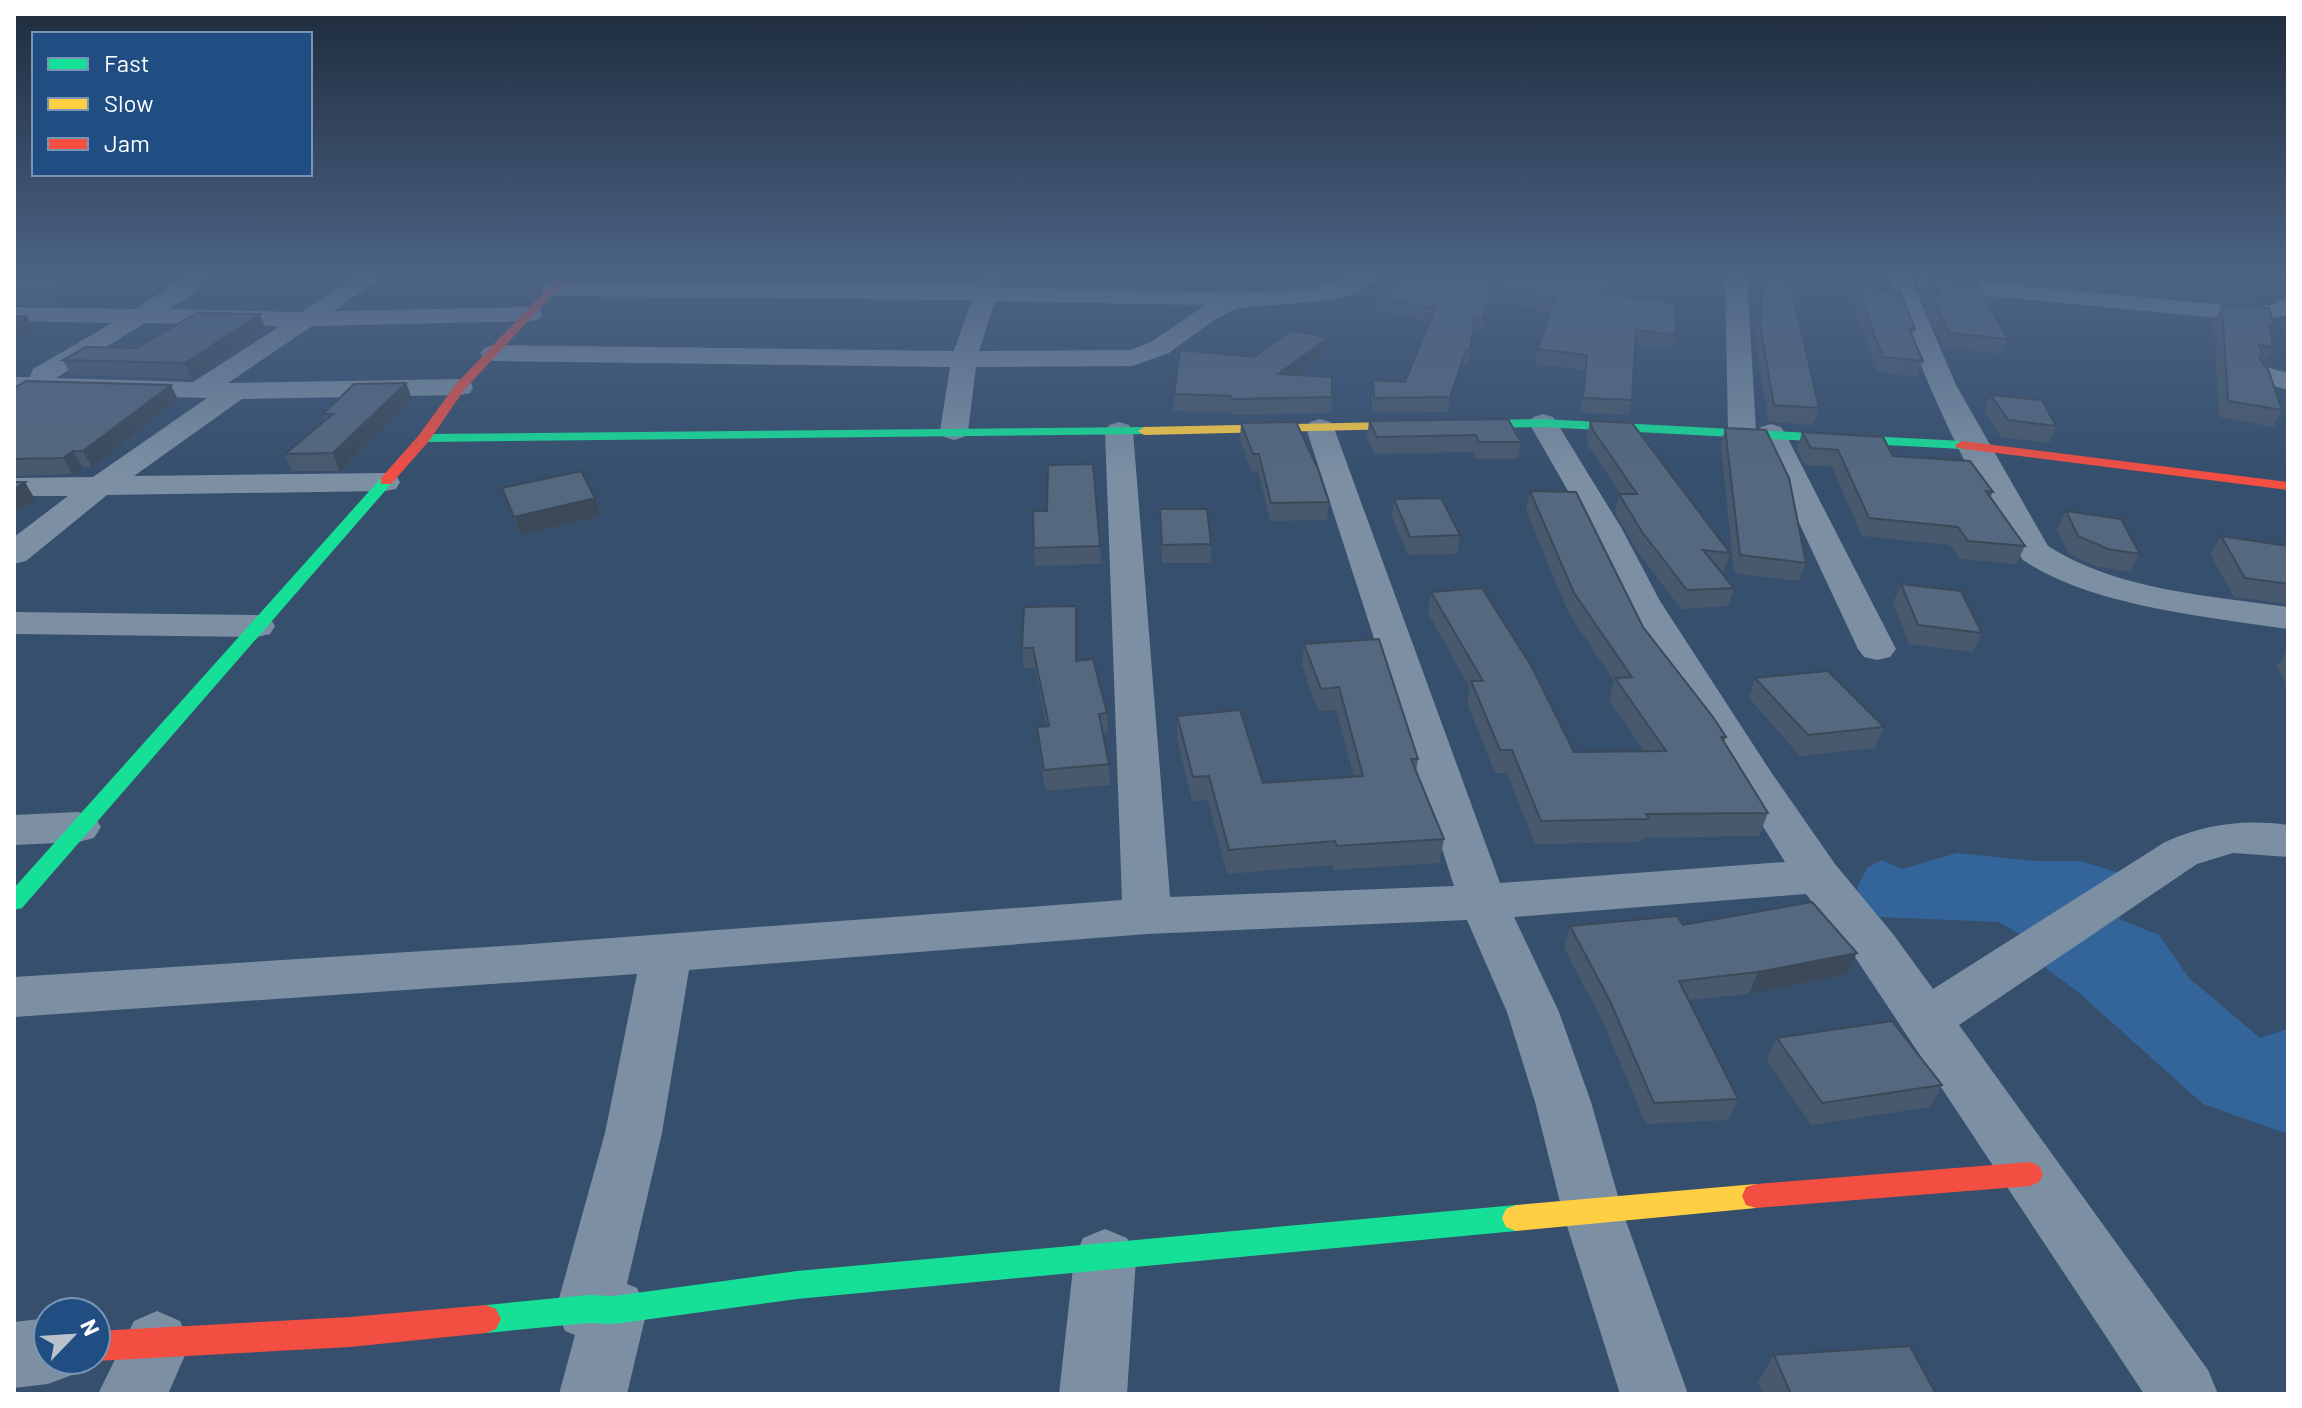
<svg xmlns="http://www.w3.org/2000/svg" width="2302" height="1408" font-family="Barlow,sans-serif">
  <style>
    .green { fill: #34659a }
    .lines { fill: none; stroke-linecap: round; stroke-linejoin: round }
    .street { fill: #7c8fa3; fill-rule: evenodd }
    .fast { fill: #16e098; fill-rule: evenodd }
    .slow { fill: #ffcf43; fill-rule: evenodd }
    .jam { fill: #f24e42; fill-rule: evenodd }
    .wall { fill: #48596d }
    .shaded-wall { fill: #3b4959 }
    .building { fill: #54687f; stroke: #3b4959; stroke-width: 2 }
  </style>
  <rect width="100%" height="100%" fill="#364f6d"/>
  <!-- green -->
  <polygon class="green" points="1957,853 2034,861 2080,861 2129,876 2131,899 2119,919 2159,935 2189,978 2260,1038 2288,1029 2288,1134 2203,1104 2078,992 2047,969 2028,939 1999,922 1880,917 1863,903 1857,888 1867,868 1882,860 1902,869"/>
  <g class="lines">
    <!-- street -->
    <g class="street">
      <path d="M184,277H208L192,295L168,309L301,312L354,277H381L334,311L531,307L539,309L543,314L539,319L531,321L312,326L228,383L460,379L470,381L473,387L470,393L460,395L242,399L134,476L385,473L396,475L400,482L396,489L385,491L107,495L26,561L14,564V537L68,496H14V478L93,477L207,398L14,393V377H30L33,369L112,323L14,321V307L136,309ZM145,323L280,326L193,382L56,378Z"/>
      <path d="M980,277H1002L999,287L1242,293L1314,289L1351,277H1380L1357,292L1331,300L1237,308L1214,320L1169,353L1132,366L976,367L968,431L964,437L954,440L944,437L940,431L950,367L493,361L484,358L480,353L484,348L493,345L954,351L972,300L552,296L544,294L541,289L544,284L552,282L977,286ZM995,301L1205,305L1151,342L1130,350L979,351Z"/>
      <polygon points="1725,277 1747,277 1756,431 1752,437 1742,440 1732,437 1728,431"/>
      <path d="M1888,277H1910L1956,385L2048,546C2116,590 2210,596 2288,607V629C2207,617 2091,606 2023,560C1968,480 1919,370 1888,277Z"/>
      <polygon points="1922,277 2249,307 2271,305 2288,299 2288,315 2249,321 1927,290 1919,288 1916,283"/>
      <polygon points="2266,367 2288,373 2288,390 2257,381 2253,375 2257,369"/>
      <path d="M1543,414L1553,417L1557,423L1622,529L1660,601L1771,772L1835,864L1893,934L1933,989L2165,842C2206,824 2243,819 2288,825V857L2233,853L2197,864L1959,1025L2208,1370L2218,1394H2144L1857,960L1806,894L1514,917L1559,1012L1591,1102L1622,1210L1688,1394H1620L1562,1210L1535,1102L1507,1012L1467,920L1147,934L689,970L662,1133L627,1284L637,1288L647,1310L627,1394H559L575,1335L565,1331L556,1309L605,1133L637,974L14,1017V977L503,946L1122,900L1105,431L1109,425L1119,422L1129,425L1133,431L1170,897L1454,886L1306,428L1310,422L1320,419L1330,422L1334,428L1500,883L1785,862L1624,601L1590,529L1529,423L1533,417Z"/>
      <polygon points="1771,424 1781,427 1785,433 1896,649 1890,657 1877,660 1864,657 1858,649 1757,433 1761,427"/>
      <polygon points="14,612 257,615 270,618 275,626 270,634 257,637 14,634"/>
      <polygon points="78,812 94,816 101,827 94,838 78,842 14,845 14,815"/>
      <polygon points="1105,1229 1127,1238 1136,1259 1127,1394 1059,1394 1074,1259 1083,1238"/>
      <polygon points="157,1311 180,1321 190,1344 168,1394 98,1394 134,1321"/>
      <polygon points="48,1318 48,1360 78,1360 72,1375 48,1384 14,1388 14,1322"/>
    </g>
    <!-- fast -->
    <g class="fast">
      <polygon points="1543,419 1962,441 1969,445 1962,449 1543,427 1436,429 1430,425 1436,421"/>
      <polygon points="1144,427 1149,428 1149,434 424,442 417,438 424,434"/>
      <polygon points="386,477 393,481 391,484 22,908 14,910 14,888 381,478"/>
      <polygon points="1516,1205 1526,1209 1530,1218 1526,1227 1516,1231 797,1299 614,1324 588,1323 486,1333 476,1329 471,1319 476,1309 486,1305 588,1295 614,1296 797,1271"/>
    </g>
    <!-- slow -->
    <g class="slow">
      <polygon points="1436,421 1441,422 1441,428 1144,435 1138,431 1144,427"/>
      <polygon points="1756,1184 1766,1187 1770,1196 1766,1205 1756,1208 1516,1231 1506,1227 1502,1218 1506,1209 1516,1205"/>
    </g>
    <!-- jam -->
    <g class="jam">
      <polygon points="558,277 569,277 464,390 429,441 391,484 381,484 381,478 419,435 456,384"/>
      <polygon points="1962,441 2288,482 2288,490 1957,448 1955,445"/>
      <polygon points="2030,1162 2039,1166 2043,1174 2039,1182 2030,1186 1756,1208 1746,1205 1742,1196 1746,1187 1756,1184"/>
      <polygon points="486,1305 496,1309 501,1319 496,1329 486,1333 350,1347 96,1361 94,1360 96,1360 96,1331 350,1317"/>
    </g>
  </g>
  <!-- wall -->
  <g class="wall">
    <polygon points="18,277 109,277 57,305 14,305 14,279"/>
    <polygon points="642,277 689,277 688,280 643,280"/>
    <polygon points="745,277 801,277 800,279"/>
    <polygon points="926,277 975,277 973,283 926,283"/>
    <polygon points="1396,277 1641,277 1616,295 1676,335 1673,349 1635,345 1632,400 1629,415 1580,413 1584,370 1535,364 1538,349 1550,313 1490,300 1481,332 1473,331 1467,365 1463,364 1448,412 1372,413 1372,395 1373,380 1405,382 1430,322 1377,310 1379,297 1399,283 1395,282"/>
    <polygon points="1755,277 1789,277 1819,408 1813,425 1769,422 1755,341 1758,291"/>
    <polygon points="2112,277 2218,277 2259,290 2251,304 2124,292"/>
    <polygon points="2234,277 2253,277 2250,283"/>
    <polygon points="1931,279 2008,339 2002,354 1943,348 1926,309 1929,301 1925,293"/>
    <polygon points="1856,287 1915,329 1912,336 1923,361 1917,377 1878,372 1851,301"/>
    <polygon points="2222,306 2274,327 2271,334 2273,347 2264,363 2262,362 2282,410 2273,427 2219,417 2214,321"/>
    <polygon points="260,314 266,329 192,379 71,375 63,360 136,348"/>
    <polygon points="1328,338 1326,353 1297,375 1332,397 1331,413 1231,415 1230,412 1174,411 1174,394 1254,357"/>
    <polygon points="406,383 412,399 340,471 292,471 285,454 325,420 323,414"/>
    <polygon points="171,385 178,400 92,467 82,467 72,474 14,476 14,388"/>
    <polygon points="1991,395 2056,426 2049,443 2001,437 1984,411"/>
    <polygon points="1508,419 1521,442 1517,459 1476,459 1473,452 1375,454 1367,438 1369,421"/>
    <polygon points="1590,421 1730,553 1724,572 1721,571 1734,588 1728,606 1681,609 1637,551 1615,512 1619,494 1621,494 1589,447 1587,437"/>
    <polygon points="1241,423 1329,502 1327,520 1270,521 1258,471 1252,472 1240,439"/>
    <polygon points="1725,428 1806,563 1799,581 1734,573 1721,445"/>
    <polygon points="1802,432 1893,456 1993,492 1990,498 2025,546 2016,564 1960,559 1950,545 1862,536 1832,467 1805,465 1797,449"/>
    <polygon points="502,488 600,516 520,535"/>
    <polygon points="1530,491 1643,627 1726,737 1724,742 1768,813 1759,836 1643,838 1641,842 1535,844 1507,773 1495,773 1467,703 1470,688 1428,613 1431,592 1574,752 1644,751 1609,700 1614,681 1569,614 1526,511"/>
    <polygon points="1394,499 1460,535 1457,554 1408,555 1392,517"/>
    <polygon points="1160,509 1211,544 1211,563 1162,563"/>
    <polygon points="1047,511 1100,546 1101,564 1035,566 1034,548"/>
    <polygon points="2066,511 2140,554 2130,572 2098,567 2069,554 2057,529"/>
    <polygon points="2221,536 2288,546 2288,604 2234,597 2210,554"/>
    <polygon points="1901,584 1982,633 1973,652 1909,644 1893,603"/>
    <polygon points="1076,625 1076,661 1107,713 1108,733 1103,733 1109,764 1110,785 1045,791 1039,747 1037,727 1046,726 1035,667 1024,668 1022,648"/>
    <polygon points="1304,644 1418,759 1416,772 1444,839 1439,863 1334,870 1332,865 1227,874 1208,800 1192,801 1177,739 1177,716 1263,783 1354,777 1336,710 1318,711 1302,666"/>
    <polygon points="2288,649 2288,688 2277,666"/>
    <polygon points="1755,678 1884,727 1875,748 1800,756 1749,698"/>
    <polygon points="1683,925 1847,974 1749,994 1689,1000 1738,1099 1729,1120 1646,1124 1603,1022 1564,948 1570,926"/>
    <polygon points="1777,1038 1942,1085 1930,1107 1811,1125 1767,1060"/>
    <polygon points="1774,1355 1936,1394 1763,1394 1758,1382"/>
  </g>
  <!-- shaded-wall -->
  <g class="shaded-wall">
    <polygon points="76,277 109,277 57,305 50,291"/>
    <polygon points="1625,277 1641,277 1600,307 1603,293"/>
    <polygon points="1492,286 1490,300 1481,332 1483,318"/>
    <polygon points="14,312 18,320 27,316 34,331 14,341"/>
    <polygon points="260,314 266,329 192,379 185,363"/>
    <polygon points="1328,338 1326,353 1277,390 1278,374"/>
    <polygon points="1466,350 1463,364 1448,412 1450,397"/>
    <polygon points="406,383 412,399 340,471 333,453"/>
    <polygon points="171,385 178,400 92,467 83,451"/>
    <polygon points="73,451 82,467 72,474 63,458"/>
    <polygon points="25,482 35,499 14,513 14,489"/>
    <polygon points="595,498 600,516 520,535 514,517"/>
    <polygon points="1857,953 1847,974 1749,994 1758,972"/>
  </g>
  <!-- building -->
  <g class="building">
    <polygon points="18,277 76,277 50,291 14,291 14,279"/>
    <polygon points="1407,277 1625,277 1603,293 1675,303 1676,335 1636,330 1632,400 1583,398 1587,355 1538,349 1554,300 1492,286 1483,318 1475,317 1470,350 1466,350 1450,397 1374,398 1373,380 1405,382 1435,309 1379,297"/>
    <polygon points="1762,277 1789,277 1819,408 1774,405 1760,326"/>
    <polygon points="2218,277 2259,290 2130,277"/>
    <polygon points="1931,279 1977,283 2008,339 1949,333 1931,295 1938,295"/>
    <polygon points="1856,287 1900,292 1915,329 1909,329 1923,361 1883,357"/>
    <polygon points="2222,306 2269,308 2274,327 2270,326 2273,347 2259,345 2262,353 2259,358 2268,369 2282,410 2228,401"/>
    <polygon points="197,313 260,314 185,363 63,360 86,347 136,348"/>
    <polygon points="27,316 14,322 14,317"/>
    <polygon points="1292,330 1328,338 1278,374 1332,377 1332,397 1232,399 1231,396 1174,394 1180,350 1254,357"/>
    <polygon points="26,381 171,385 83,451 73,451 63,458 14,459 14,388"/>
    <polygon points="406,383 333,453 285,454 333,414 323,414 354,384"/>
    <polygon points="1991,395 2042,400 2056,426 2008,420"/>
    <polygon points="1508,419 1521,442 1479,442 1476,435 1377,437 1369,421"/>
    <polygon points="1590,421 1632,423 1730,553 1703,550 1734,588 1687,590 1642,532 1619,494 1637,494 1593,430"/>
    <polygon points="1296,422 1318,469 1329,502 1271,503 1259,454 1253,454 1241,423"/>
    <polygon points="1725,428 1766,430 1789,478 1806,563 1740,555"/>
    <polygon points="1802,432 1883,437 1893,456 1970,461 1993,492 1986,491 2025,546 1968,541 1958,527 1869,518 1838,450 1811,448"/>
    <polygon points="1093,464 1100,546 1034,548 1033,511 1047,511 1048,465"/>
    <polygon points="581,471 595,498 514,517 502,488"/>
    <polygon points="14,482 25,482 14,489"/>
    <polygon points="1530,491 1576,492 1643,627 1713,717 1726,737 1721,737 1768,813 1646,814 1649,819 1541,821 1512,750 1500,750 1471,681 1483,681 1431,592 1482,588 1532,667 1574,752 1666,751 1615,678 1632,677 1574,593"/>
    <polygon points="1441,498 1460,535 1410,537 1394,499"/>
    <polygon points="1160,509 1207,509 1211,544 1162,545"/>
    <polygon points="2066,511 2121,519 2140,554 2108,549 2078,536"/>
    <polygon points="2221,536 2288,546 2288,584 2245,578"/>
    <polygon points="1901,584 1961,591 1982,633 1918,625"/>
    <polygon points="1076,606 1076,661 1093,659 1107,713 1099,714 1109,764 1044,770 1037,727 1049,726 1033,648 1022,648 1024,607"/>
    <polygon points="1379,639 1418,759 1411,759 1444,839 1337,846 1335,841 1229,850 1209,776 1193,777 1177,716 1240,710 1263,783 1363,776 1339,687 1321,689 1304,644"/>
    <polygon points="1828,671 1884,727 1808,735 1755,678"/>
    <polygon points="1812,902 1857,953 1758,972 1679,981 1738,1099 1654,1103 1610,1001 1570,926 1677,916 1683,925"/>
    <polygon points="1892,1021 1942,1085 1822,1103 1777,1038"/>
    <polygon points="1910,1346 1936,1394 1791,1394 1774,1355"/>
  </g>
  <!-- sky -->
  <linearGradient id="sky" x2="0" y2="1"><stop stop-color="#1e2b3c"/><stop offset="0.58" stop-color="#4c6384"/><stop offset="1" stop-color="#4c6384" stop-opacity="0"/></linearGradient>
  <rect width="2302" height="474" fill="url(#sky)"/>
  <!-- border -->
  <rect width="2302" height="1408" fill="none" stroke="#ffffff" stroke-width="32"/>
  <!-- legend -->
  <rect x="32" y="32" width="280" height="144" fill="#204e83" stroke="#7995b5" stroke-width="2"/>
  <rect x="48" y="58" width="40" height="12" fill="#16e098" stroke="#7995b5" stroke-width="2"/>
  <text x="104" y="72" font-size="24" fill="#ffffff">Fast</text>
  <rect x="48" y="98" width="40" height="12" fill="#ffcf43" stroke="#7995b5" stroke-width="2"/>
  <text x="104" y="112" font-size="24" fill="#ffffff">Slow</text>
  <rect x="48" y="138" width="40" height="12" fill="#f24e42" stroke="#7995b5" stroke-width="2"/>
  <text x="104" y="152" font-size="24" fill="#ffffff">Jam</text>
  <!-- north arrow -->
  <g transform="translate(72 1336) rotate(65)"><circle r="38" fill="#204e83" stroke="#7995b5" stroke-width="2"/>
  <path d="M0-6L14 30L0 20L-14 30Z" fill="#b9c1cc"/>
  <text y="-12" font-size="22" font-weight="bold" text-anchor="middle" fill="#ffffff">N</text>
  </g>
</svg>
